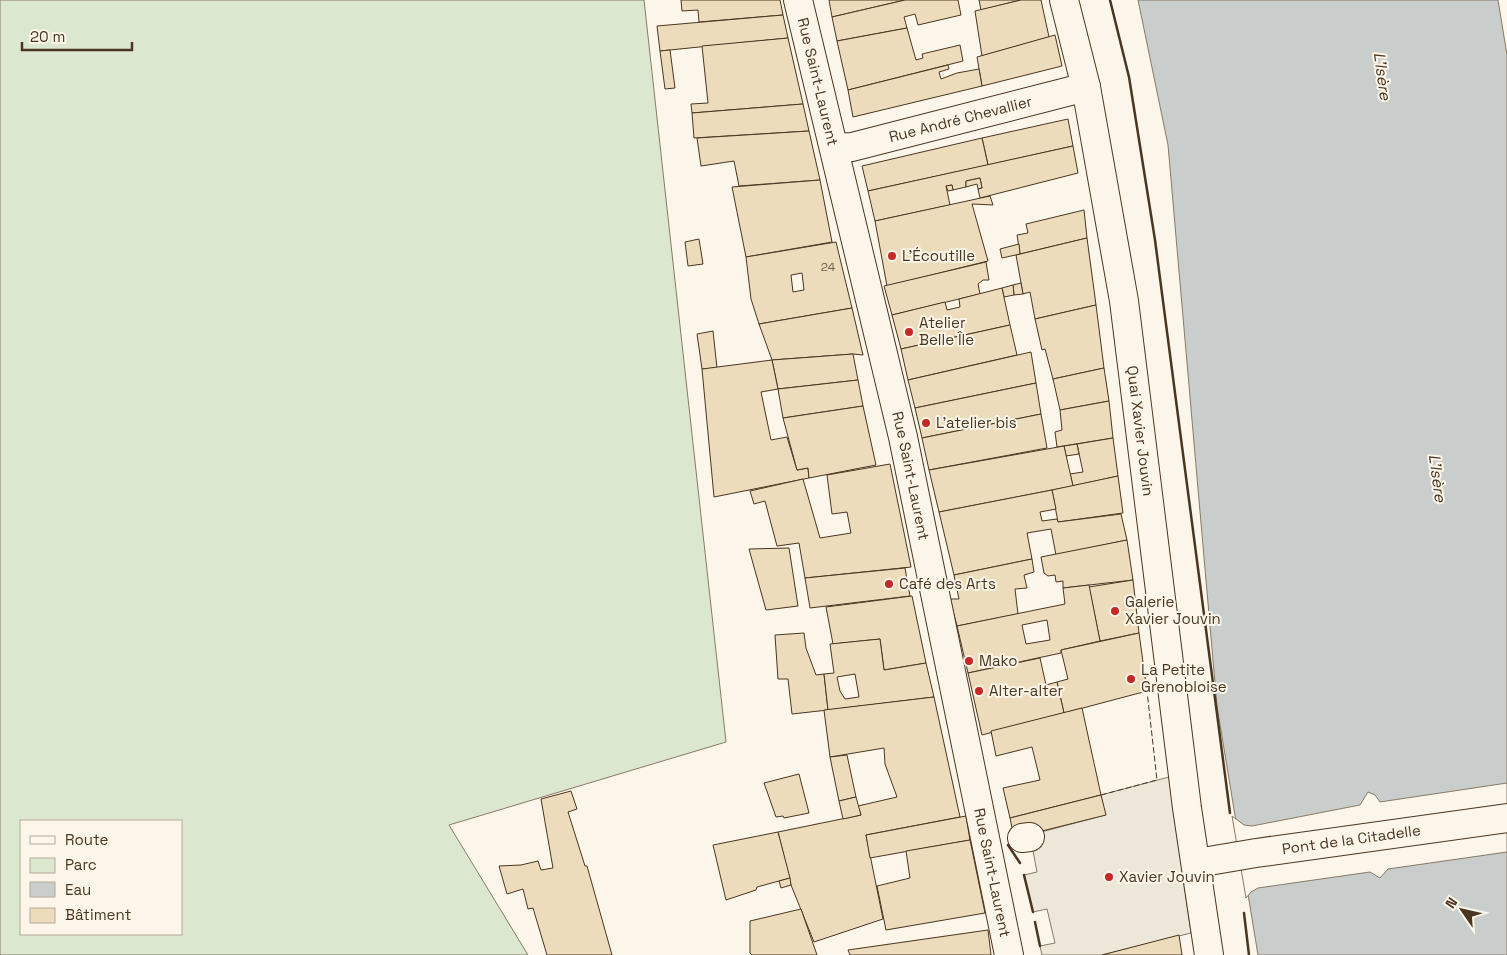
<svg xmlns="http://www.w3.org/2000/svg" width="1507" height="955" font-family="'Space Grotesk',sans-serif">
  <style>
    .green { fill: #dce7d0; stroke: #887966; fill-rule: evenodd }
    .parking { fill: #ede7d9; stroke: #887966 }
    .water { fill: #c9cecd; stroke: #887966 }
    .pier { fill: #fbf6e9; stroke: #887966 }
    .building { fill: #ecdcbc; stroke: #4a3520; fill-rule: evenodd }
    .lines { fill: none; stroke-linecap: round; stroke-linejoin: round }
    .street-casing { stroke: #4a3520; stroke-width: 30 }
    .secondary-casing { stroke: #4a3520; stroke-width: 30 }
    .street { stroke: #fbf6e9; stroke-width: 28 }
    .secondary { stroke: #fbf6e9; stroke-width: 28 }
    .fence { stroke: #4a3520; stroke-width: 1; stroke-dasharray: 6 2.5; stroke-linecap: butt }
    .wall { stroke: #4a3520; stroke-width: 2.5 }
    .poi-dot { fill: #c62828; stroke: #fbf6e9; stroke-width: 2 }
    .labels { text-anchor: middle; stroke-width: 4; stroke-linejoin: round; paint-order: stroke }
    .number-label { font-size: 12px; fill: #725f47 }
    .street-label { font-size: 15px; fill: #4a3520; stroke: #fbf6e9 }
    .poi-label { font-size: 15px; fill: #4a3520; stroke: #fbf6e9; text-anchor: start }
    .water-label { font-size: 16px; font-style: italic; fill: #4a3520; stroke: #fbf6e9 }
  </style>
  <rect width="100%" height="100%" fill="#fbf6e9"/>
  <!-- green -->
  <path class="green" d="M0,0H644L726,742L449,825L528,955H0ZM21,821H181V934H21Z"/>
  <!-- parking -->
  <polygon class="parking" points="1169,777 1191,933 1102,955 1042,955 1040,946 1055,943 1047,909 1033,912 1024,875 1037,872 1030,835 1105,815 1101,795"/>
  <!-- water -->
  <polygon class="water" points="1138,0 1498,0 1507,55 1507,955 1258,955 1217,706 1168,145"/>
  <!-- pier -->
  <polygon class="pier" points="1507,783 1507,852 1388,869 1380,878 1370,872 1258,888 1251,892 1246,898 1232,816 1244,825 1252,826 1360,805 1368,792 1375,795 1380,802"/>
  <!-- building -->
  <g class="building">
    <polygon points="681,0 780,0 783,15 699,22 698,10 682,11"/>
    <polygon points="829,0 905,0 832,17"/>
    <polygon points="905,0 958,0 961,15 918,25 915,14 904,17 907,28 837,41 832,17"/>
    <polygon points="979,0 1021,0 981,10"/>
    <polygon points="1021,0 1041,0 1049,37 982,56 975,11"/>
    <polygon points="783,15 788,38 660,51 657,26"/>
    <polygon points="907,28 916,60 923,58 922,54 960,45 963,61 848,90 837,41"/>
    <polygon points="1055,35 1062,66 982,86 977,57"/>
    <polygon points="788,38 803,104 692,113 691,104 708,103 702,46"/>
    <polygon points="670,50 675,88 665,89 660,51"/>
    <polygon points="948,65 949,69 939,72 941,79 957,73 979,69 982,86 853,117 848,90"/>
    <polygon points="803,104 809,131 694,138 692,113"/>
    <polygon points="1068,119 1073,146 988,165 982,138"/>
    <polygon points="809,131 820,180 739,186 734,161 701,166 697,138"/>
    <polygon points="982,138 988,165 868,191 862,166"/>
    <polygon points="1073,146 1078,173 980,198 978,189 982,188 980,178 966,181 966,187 953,190 952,185 946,186 950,205 875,221 868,191"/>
    <polygon points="980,178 982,188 978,189 977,184 966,187 966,181"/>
    <polygon points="820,180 832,242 746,257 732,187"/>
    <polygon points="952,185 953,190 948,191 946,186"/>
    <polygon points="990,196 993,205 972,204 988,261 887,286 875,221"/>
    <polygon points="1084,210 1087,238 1020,254 1017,235 1028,233 1026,224"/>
    <polygon points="1087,238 1096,305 1035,319 1030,292 1023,294 1016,255"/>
    <polygon points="699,239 703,264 688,266 685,242"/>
    <path d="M836,242L852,308L759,324L751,299L746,257ZM802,273L804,290L793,292L791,275Z"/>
    <polygon points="1019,244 1020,254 1002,258 1000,249"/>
    <polygon points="986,262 989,280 983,280 978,284 980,294 892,315 884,286"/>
    <polygon points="1021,283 1023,294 1014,295 1013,285"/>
    <polygon points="1013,285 1014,295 1004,297 1002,288"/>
    <polygon points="1002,288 1010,325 901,349 892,315 945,302 947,310 960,307 959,299"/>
    <polygon points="1096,305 1104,368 1053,379 1045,349 1042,350 1035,319"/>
    <polygon points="852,308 863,355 853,354 772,360 759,324"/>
    <polygon points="1010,325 1017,355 908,380 901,349"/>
    <polygon points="713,331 717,368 702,369 697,334"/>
    <polygon points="1031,352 1036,383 915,408 908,380"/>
    <polygon points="853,354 858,380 778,389 772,360"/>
    <polygon points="772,360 778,389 761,392 771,440 787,437 797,470 808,468 809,478 714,497 702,369"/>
    <polygon points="1104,368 1109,401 1060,410 1053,379"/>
    <polygon points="858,380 863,406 783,418 778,389"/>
    <polygon points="1036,383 1041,414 922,438 915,408"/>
    <polygon points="1109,401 1113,438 1057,447 1055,432 1062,430 1060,410"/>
    <polygon points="863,406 876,465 809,478 808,468 797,470 783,418"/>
    <polygon points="1041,414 1047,448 929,470 922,438"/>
    <polygon points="1113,438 1118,476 1073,486 1070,474 1083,472 1077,444"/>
    <polygon points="1077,444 1079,454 1066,456 1064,446"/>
    <polygon points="1064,446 1073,486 939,512 929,470"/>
    <polygon points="890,464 911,567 805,578 799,543 777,546 765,501 754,504 750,491 803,479 820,538 851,533 847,512 832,514 827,475"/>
    <polygon points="1118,476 1123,513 1058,522 1052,490"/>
    <polygon points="1052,490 1056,509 1040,512 1042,521 1057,519 1058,522 1121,514 1127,540 1056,555 1051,529 1027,533 1032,559 954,575 939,512"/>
    <polygon points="1127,540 1133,580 1063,588 1063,581 1056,582 1055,575 1048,576 1044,573 1041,557"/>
    <polygon points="789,548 798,606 766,610 749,549"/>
    <polygon points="1032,559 1034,572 1024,575 1027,588 1015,589 1018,614 957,626 950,599 959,599 954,575"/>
    <polygon points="905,568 910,596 810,608 805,578"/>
    <polygon points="1133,580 1139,633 1100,641 1089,587"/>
    <path d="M1089,585L1100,641L1061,650V653L968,673L957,626L1065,604L1063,588ZM1047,620L1050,640L1026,644L1022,625Z"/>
    <polygon points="912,596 926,663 884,670 880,639 833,644 826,607"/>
    <polygon points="804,633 806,648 816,675 824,674 828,710 792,714 788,679 778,679 775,635"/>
    <polygon points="1139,633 1147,691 1064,713 1057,682 1068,679 1061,650"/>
    <path d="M880,639L884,670L926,663L934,697L828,710L824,674L834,673L830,644ZM855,674L859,697L845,699L840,691L837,677Z"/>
    <polygon points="1040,658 1046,685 1057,682 1064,713 982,735 968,673"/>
    <polygon points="934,697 960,817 866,835 883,919 814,942 791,885 778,832 861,815 858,806 897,797 885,764 884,748 830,757 824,710"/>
    <polygon points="1082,708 1101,795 1010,818 1003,788 1040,780 1032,747 996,756 991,731"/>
    <polygon points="847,755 856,797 839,801 830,757"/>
    <polygon points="799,774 809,813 784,818 783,816 776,817 764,783"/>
    <polygon points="571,791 577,809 568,812 585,866 587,866 612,955 547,955 533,908 528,909 523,889 507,894 499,866 521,865 538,861 541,870 553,868 541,799"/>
    <polygon points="1101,795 1106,815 1014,838 1010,818"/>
    <polygon points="856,797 861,815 843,819 839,801"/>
    <polygon points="966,816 970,840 870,858 866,835"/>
    <polygon points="778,832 790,878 757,887 756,890 726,900 713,845"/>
    <polygon points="970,840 985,913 886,930 877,886 910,878 906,851"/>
    <polygon points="790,878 791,885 781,888 779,881"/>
    <polygon points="801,909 817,955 752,955 750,953 750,921"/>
    <polygon points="988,930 991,955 850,955 848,950"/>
    <polygon points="1179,935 1182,955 1102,955"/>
  </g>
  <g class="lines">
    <!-- street casing -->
    <g class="street-casing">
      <g id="street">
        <path id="s1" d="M798,0L903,437L1009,955"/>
        <path id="s2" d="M834,148L852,147L1086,87"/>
        <polyline points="1022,838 1030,837"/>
      </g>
    </g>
    <!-- secondary casing -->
    <g class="secondary-casing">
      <g id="secondary">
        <path id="s3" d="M1064,0L1086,87L1124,301L1187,808L1209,955"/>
        <path id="s4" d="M1197,863L1256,853L1507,818"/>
      </g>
    </g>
    <!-- street -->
    <use href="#street" class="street"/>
    <!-- secondary -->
    <use href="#secondary" class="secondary"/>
    <!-- fence -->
    <polyline class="fence" points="1101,795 1157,780 1147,691"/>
    <!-- wall -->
    <g class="wall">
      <polyline points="1110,0 1129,77 1155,240 1230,813"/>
      <polyline points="1008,845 1020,863"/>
      <polyline points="1024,875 1033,912"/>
      <polyline points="1244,913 1249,955"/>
      <polyline points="1035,922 1040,946"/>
    </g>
  </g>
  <!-- markers -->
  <g class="poi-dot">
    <circle cx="892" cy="256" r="5"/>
    <circle cx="909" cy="332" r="5"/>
    <circle cx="926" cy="423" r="5"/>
    <circle cx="889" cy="584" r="5"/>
    <circle cx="1115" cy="611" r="5"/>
    <circle cx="969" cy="661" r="5"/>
    <circle cx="1131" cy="679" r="5"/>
    <circle cx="979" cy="691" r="5"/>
    <circle cx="1109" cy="877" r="5"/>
  </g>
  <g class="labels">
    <!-- number labels -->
    <g class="number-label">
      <text x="828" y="271">24</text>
    </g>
    <!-- street labels -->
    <g class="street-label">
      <text dy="5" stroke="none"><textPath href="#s1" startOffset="84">Rue Saint-Laurent</textPath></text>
      <text dy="5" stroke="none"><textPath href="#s2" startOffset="130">Rue André Chevallier</textPath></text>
      <text dy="5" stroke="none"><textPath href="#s3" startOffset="438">Quai Xavier Jouvin</textPath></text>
      <text dy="5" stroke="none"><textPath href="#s1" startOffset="489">Rue Saint-Laurent</textPath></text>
      <text dy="5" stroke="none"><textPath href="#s4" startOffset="156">Pont de la Citadelle</textPath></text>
      <text dy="5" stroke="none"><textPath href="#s1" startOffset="894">Rue Saint-Laurent</textPath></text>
    </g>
    <!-- poi labels -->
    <g class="poi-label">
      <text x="902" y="261">L'Écoutille</text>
      <text x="919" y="328">Atelier<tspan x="919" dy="17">Belle Île</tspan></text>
      <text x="936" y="428">L'atelier bis</text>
      <text x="899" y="589">Café des Arts</text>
      <text x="1125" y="607">Galerie<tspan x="1125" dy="17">Xavier Jouvin</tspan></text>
      <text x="979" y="666">Mako</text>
      <text x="1141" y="675">La Petite<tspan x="1141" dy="17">Grenobloise</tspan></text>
      <text x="989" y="696">Alter-alter</text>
      <text x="1119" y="882">Xavier Jouvin</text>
    </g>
    <!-- water labels -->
    <g class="water-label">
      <text transform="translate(1383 76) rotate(82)" y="6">L'Isère</text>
      <text transform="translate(1438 478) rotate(82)" y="6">L'Isère</text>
    </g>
  </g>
  <!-- legend -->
  <rect x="20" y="820" width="162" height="115" fill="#fbf6e9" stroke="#b4a999"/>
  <rect x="30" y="836" width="25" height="8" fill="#fbf6e9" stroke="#b4a999"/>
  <text x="65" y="845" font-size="15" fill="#4a3520">Route</text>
  <rect x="30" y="858" width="25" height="15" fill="#dce7d0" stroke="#b4a999"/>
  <text x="65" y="870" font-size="15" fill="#4a3520">Parc</text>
  <rect x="30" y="882" width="25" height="15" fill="#c9cecd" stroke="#b4a999"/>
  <text x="65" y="895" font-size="15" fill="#4a3520">Eau</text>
  <rect x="30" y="908" width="25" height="15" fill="#ecdcbc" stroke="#b4a999"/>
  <text x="65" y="920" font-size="15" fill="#4a3520">Bâtiment</text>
  <!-- north arrow -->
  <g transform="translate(1462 910) rotate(304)" stroke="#fbf6e9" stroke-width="4" paint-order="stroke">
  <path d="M0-4L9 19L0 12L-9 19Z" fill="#4a3520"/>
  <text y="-8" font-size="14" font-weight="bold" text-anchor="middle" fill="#4a3520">N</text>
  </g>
  <!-- scale -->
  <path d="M22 42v8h110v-8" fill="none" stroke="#4a3520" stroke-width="2.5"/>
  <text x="30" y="42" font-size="15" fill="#4a3520" stroke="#fbf6e9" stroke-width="4" paint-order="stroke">20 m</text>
</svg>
